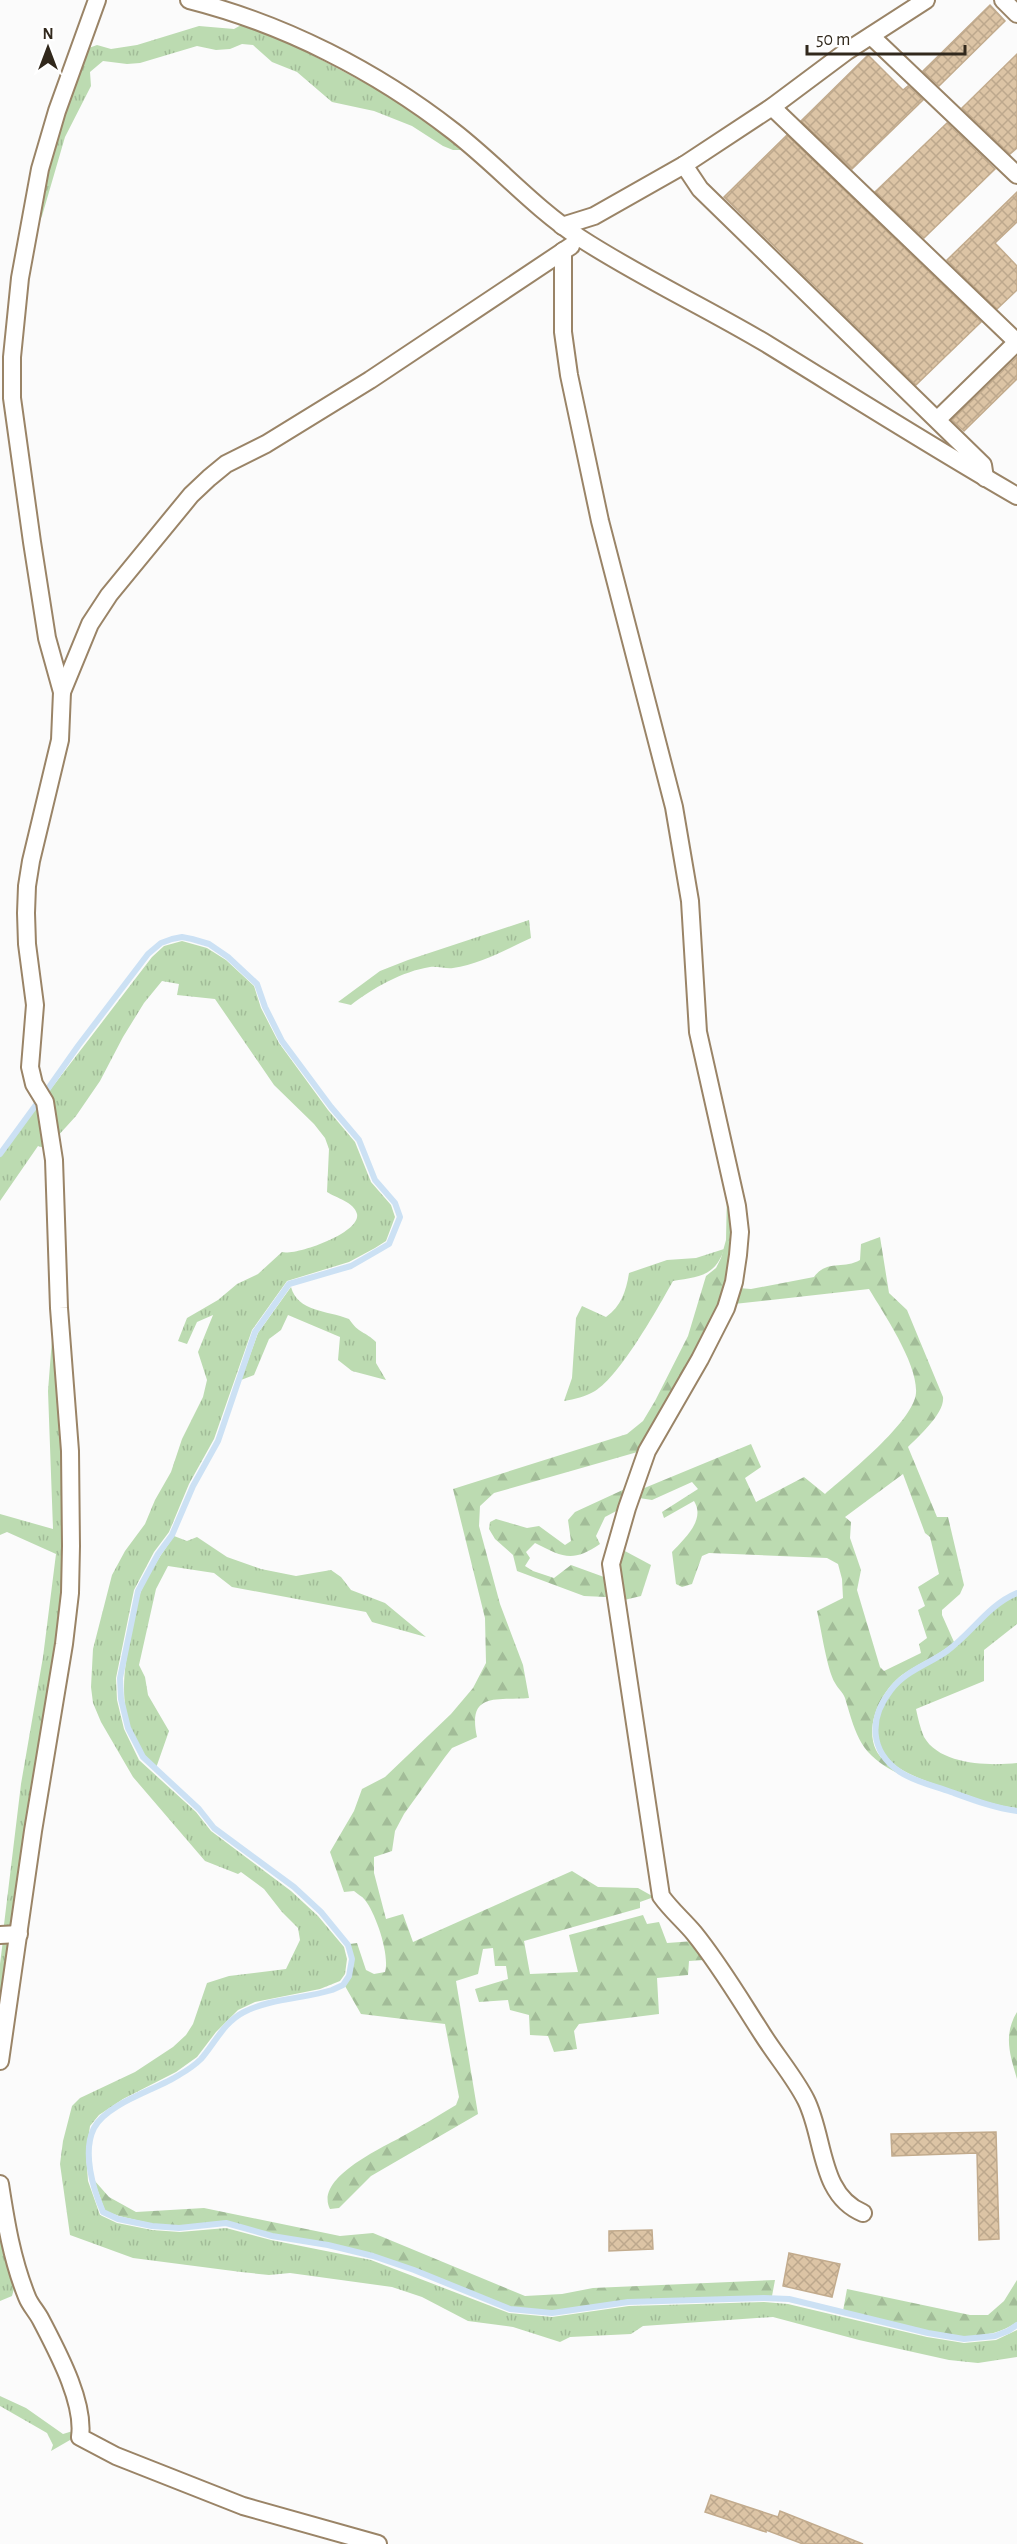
<svg xmlns="http://www.w3.org/2000/svg" width="1017" height="2544" font-family="'Alegreya Sans',sans-serif">
  <style>
    .grass { fill: url(#grass-tufts) }
    .forest { fill: url(#forest-firs); fill-rule: evenodd }
    .lines { fill: none; stroke-linecap: round; stroke-linejoin: round }
    .stream { stroke: #cce1f4; stroke-width: 6 }
    .building { fill: url(#building-cross-hatch); stroke: #c2ab8d; stroke-width: 1.5 }
    .street-casing { stroke: #9a8467; stroke-width: 20 }
    .street { stroke: #fff; stroke-width: 16 }
  </style>
  <defs>
    <pattern id="grass-tufts" width="24" height="20" patternUnits="userSpaceOnUse" patternTransform="scale(1.5)"><rect width="24" height="20" fill="#bcdbb1"/><path d="M3 7l-1-3M5 7V3M7 7l1-3M15 17l-1-3M17 17v-4M19 17l1-3" fill="none" stroke="#a2bc98"/></pattern>
    <pattern id="forest-firs" width="22" height="20" patternUnits="userSpaceOnUse" patternTransform="scale(1.5)"><rect width="22" height="20" fill="#bcdbb1"/><path d="M5 1l3.5 6h-7zM16 11l3.5 6h-7z" fill="#a2bc98"/></pattern>
    <pattern id="building-cross-hatch" width="8" height="8" patternUnits="userSpaceOnUse" patternTransform="scale(1.5)"><rect width="8" height="8" fill="#dcc4a5"/><path d="M0 0l8 8M0 8l8-8" fill="none" stroke="#bda88d"/></pattern>
  </defs>
  <rect width="100%" height="100%" fill="#fbfbfb"/>
  <!-- grass -->
  <g class="grass">
    <polygon points="243,24 271,33 397,100 419,113 465,150 453,150 443,146 412,126 374,111 332,102 297,72 272,62 253,45 242,44 230,49 216,50 197,46 140,63 127,64 103,61 90,72 91,86 65,137 42,216 32,235 48,164 86,49 97,45 111,49 137,45 199,26 234,29"/>
    <path d="M529,920L531,938C507,949 480,964 453,968C446,969 438,966 430,967C403,971 371,989 351,1005L338,1002L380,971L408,960Z"/>
    <path d="M182,941L207,948L226,960L254,986L261,1008L279,1043L328,1110L355,1142L371,1182L391,1205L395,1217L386,1241L375,1248L349,1262L287,1281L252,1330L214,1439L189,1484L169,1532L154,1552L134,1590L116,1678L117,1700L124,1729L139,1760L196,1812L211,1831L291,1891L318,1916L344,1947L347,1959L345,1974L340,1981L320,1989L255,2002L238,2010L216,2032L197,2057L176,2072L123,2099L99,2115L90,2126L86,2154L88,2181L100,2215L117,2223L152,2230L180,2232L226,2228L271,2240L371,2260L509,2313L552,2317L629,2306L764,2302L788,2304L927,2337L964,2343L996,2340L1017,2330V2357L978,2363L949,2360L859,2340L773,2317L643,2326L631,2334L570,2337L560,2342L513,2327L468,2321L422,2297L392,2287L290,2273L269,2275L241,2272L133,2258L70,2235L60,2164L63,2141L72,2106L80,2098L135,2072L173,2047L186,2035L193,2024L207,1983L229,1976L286,1969L300,1940L298,1928L282,1912L264,1889L241,1872L238,1874L205,1861L133,1777L101,1722L93,1703L91,1687L93,1649L112,1575L125,1551L145,1524L155,1500L171,1472L182,1439L203,1397L207,1380L198,1352L213,1315L197,1322L187,1344L178,1341L187,1318L218,1300L237,1284L258,1274L282,1252C295,1256 361,1233 357,1214C354,1202 336,1198 327,1192L329,1149L325,1138L314,1124L274,1085L215,999L177,995L179,984L162,981L144,1003L123,1037L100,1081L76,1116L56,1138L47,1094L152,957L164,946Z"/>
    <polygon points="40,1101 48,1149 38,1146 0,1201 0,1157"/>
    <path d="M724,1249C716,1276 698,1277 673,1281C658,1308 620,1376 595,1391C585,1397 575,1399 564,1401L572,1378L576,1318L582,1306L606,1317C621,1306 626,1292 629,1273L667,1260L696,1258Z"/>
    <path d="M291,1287C298,1312 326,1310 349,1319C359,1334 365,1331 376,1342V1363L386,1380L352,1371L338,1360L340,1337L288,1315L281,1330L269,1339L254,1375L241,1380L258,1333Z"/>
    <polygon points="54,1313 63,1423 64,1596 15,1927 3,1933 21,1784 43,1657 56,1554 7,1532 0,1535 0,1514 53,1529 48,1391"/>
    <path d="M174,1536L187,1541L197,1537L227,1557L261,1569L296,1576L331,1570L341,1577L351,1590L385,1603L426,1637L372,1622L366,1612L232,1587L214,1573L168,1566L156,1589L139,1665L145,1677L148,1695L169,1731L156,1768C117,1728 120,1682 132,1631C135,1618 136,1603 141,1591C150,1571 162,1553 174,1536Z"/>
    <path d="M1017,1596V1624L984,1650V1681L916,1709C918,1718 920,1728 924,1737C940,1765 989,1766 1017,1763V1808C995,1806 976,1798 955,1791C938,1785 920,1780 904,1771C871,1753 870,1716 893,1689C909,1672 932,1665 950,1651C972,1633 990,1606 1017,1596Z"/>
    <polygon points="3,1940 11,1940 0,2025 0,1964"/>
    <polygon points="0,2219 15,2285 12,2296 0,2301"/>
    <polygon points="0,2396 26,2408 63,2434 76,2430 70,2440 51,2451 53,2445 47,2433 0,2406"/>
  </g>
  <!-- forest -->
  <g class="forest">
    <path d="M727,1193L734,1240L722,1301L641,1451L494,1493L480,1506L479,1526L500,1604L523,1665L529,1698C497,1701 467,1691 477,1737L452,1748L445,1757L404,1814L395,1831L392,1851L374,1857V1873L386,1919L403,1914L413,1942L572,1871L598,1887L638,1888L654,1897L640,1902V1908L524,1941L530,1974L578,1972L569,1935L643,1915L647,1924L659,1922L667,1943L694,1941L704,1960L689,1961L688,1975L657,1978L659,2014L579,2024L574,2031L577,2049L554,2052L548,2036L530,2035L529,2015L510,2010L508,2000L479,2002L475,1989L508,1979L506,1966H495L493,1948L483,1949L478,1974L456,1981L478,2114L371,2176L339,2208L330,2209C314,2178 382,2148 403,2136C421,2126 438,2116 456,2105L459,2097L445,2024L361,2014L345,1986C355,1972 354,1960 350,1944L357,1943L366,1970L374,1974L385,1972C390,1955 376,1914 365,1900C362,1896 357,1894 354,1891L344,1892L330,1852L354,1811L362,1789L385,1777L451,1714L473,1688L486,1663L485,1618L453,1489L627,1434L643,1421L655,1401L688,1336L706,1276L716,1268L721,1258L726,1240Z"/>
    <path d="M880,1237L889,1293L907,1310L943,1397C945,1413 919,1436 908,1447L937,1517H948L964,1585L960,1594L942,1610V1615L954,1642C938,1656 919,1663 902,1675C882,1690 864,1725 876,1750C880,1759 892,1767 899,1774C860,1754 857,1738 845,1698C843,1692 838,1689 835,1683C827,1670 821,1628 817,1611L843,1598L842,1579L838,1564L827,1558L709,1553L702,1556L692,1584L682,1587L676,1584L672,1552C684,1539 706,1520 694,1501L664,1518L662,1512L698,1489L692,1482L652,1500L639,1498L642,1489L751,1444L761,1467L745,1478L756,1502L804,1477L825,1494C847,1475 914,1421 916,1393C918,1364 884,1314 869,1289L734,1304L738,1288L751,1289L814,1277C827,1259 843,1270 860,1260L861,1244ZM903,1474L925,1533L930,1537L939,1574L918,1587L925,1606L918,1610L927,1638L919,1644L921,1653L884,1671L880,1667L857,1590L861,1570L850,1538L851,1522L845,1517Z"/>
    <path d="M627,1488L620,1509L605,1517L596,1536L600,1544C572,1563 563,1557 535,1543L526,1552L530,1558L525,1566L533,1571L554,1578L571,1565L604,1577L606,1597L584,1596L517,1571L513,1555L495,1539L489,1529L490,1522L496,1519L527,1528L539,1526L565,1545L571,1541L568,1520L575,1512Z"/>
    <polygon points="623,1550 651,1565 641,1596 620,1601 618,1568"/>
    <path d="M1017,2012V2079C1010,2055 1003,2035 1017,2012Z"/>
    <polygon points="94,2180 109,2197 136,2212 204,2208 340,2236 373,2233 525,2296 562,2294 593,2288 775,2280 772,2296 628,2300 552,2311 510,2307 373,2254 273,2234 226,2221 179,2226 153,2224 119,2216 105,2211"/>
    <path d="M1017,2280V2322C971,2355 894,2321 843,2311L847,2289L970,2315H988L1004,2301Z"/>
  </g>
  <g class="lines">
    <!-- stream -->
    <g class="stream">
      <path d="M47,1090L78,1046L148,954L161,943L172,939L182,937L192,939L209,944L228,957L257,984L265,1007L282,1041L331,1107L359,1140L375,1180L395,1203L400,1217L389,1244L377,1251L351,1266L289,1284L255,1332L218,1441L193,1486L172,1535L158,1554L138,1591L120,1678L121,1699L128,1728L143,1757L199,1809L214,1828L294,1887L321,1912L348,1945L352,1959L349,1976L343,1985L332,1990C303,1999 272,1998 244,2012C224,2022 215,2043 201,2059C195,2065 186,2071 179,2075C156,2090 107,2103 94,2128C82,2152 93,2189 103,2212L118,2219L152,2226L179,2228L226,2223L272,2236L328,2245L373,2256L414,2270L510,2309L552,2313L628,2302L764,2298L789,2299L928,2333L964,2339L995,2336L1008,2331L1017,2325"/>
      <polyline points="0,1154 38,1102"/>
      <path d="M1017,1593C988,1605 972,1633 947,1651C929,1664 905,1671 891,1690C869,1718 869,1751 900,1772C915,1782 935,1786 951,1792C973,1800 994,1808 1017,1811"/>
    </g>
  </g>
  <!-- building -->
  <g class="building">
    <polygon points="990,5 1005,21 939,86 923,71"/>
    <polygon points="1017,54 1017,148 1010,154 962,108"/>
    <polygon points="868,55 903,90 908,86 923,100 852,169 801,121"/>
    <polygon points="947,123 995,169 924,238 875,192"/>
    <polygon points="787,135 981,322 916,385 724,197"/>
    <polygon points="1017,192 1017,222 995,243 1017,266 1017,290 997,309 947,260"/>
    <polygon points="1017,357 1017,379 964,431 952,420"/>
    <polygon points="996,2132 999,2239 979,2240 977,2153 892,2156 891,2134"/>
    <polygon points="652,2230 653,2249 609,2251 609,2231"/>
    <polygon points="789,2253 840,2264 832,2297 783,2286"/>
    <polygon points="711,2495 778,2517 780,2511 863,2544 803,2544 766,2530 766,2532 705,2512"/>
  </g>
  <g class="lines">
    <!-- street casing -->
    <g class="street-casing">
      <g id="street">
        <path d="M189,0C284,24 376,71 453,131C497,165 533,207 580,238C640,277 705,307 767,344C850,395 932,447 1017,496"/>
        <polyline points="1003,0 1017,14"/>
        <polyline points="871,36 1017,175"/>
        <polyline points="772,107 1017,342"/>
        <polyline points="684,165 700,189 983,465 985,478"/>
        <polyline points="562,226 594,216 684,165 772,107 847,51 926,0"/>
        <path d="M563,251V332L569,375L600,521L674,807L690,901L698,1032L737,1206L740,1232L738,1255L734,1282L726,1308L700,1359L647,1451L627,1508L611,1564L661,1896C671,1910 683,1920 694,1933C720,1965 741,2001 763,2035C777,2057 795,2078 806,2100C825,2138 819,2195 863,2213"/>
        <polyline points="938,419 1017,342"/>
        <polyline points="62,692 90,624 109,595 191,495 209,478 226,464 266,444 370,380 571,246"/>
        <polyline points="0,1935 19,1934"/>
        <polyline points="0,2061 33,1831 64,1644 70,1593 71,1546 70,1451 59,1308 54,1160 45,1102 34,1084 30,1067 35,1005 27,944 26,913 27,886 31,861 60,740 62,692 47,638 32,542 12,398 12,357 20,278 40,169 57,111 97,0"/>
        <path d="M0,2184C6,2223 12,2260 27,2297C30,2305 37,2312 41,2320C57,2351 85,2402 80,2437L116,2456L243,2506L378,2544"/>
      </g>
    </g>
    <!-- street -->
    <use href="#street" class="street"/>
  </g>
  <!-- north arrow -->
  <g transform="translate(48 48)" stroke="#ffffff" stroke-width="4.5" paint-order="stroke">
  <path d="M0-4.5L10 22L0 15L-10 22Z" fill="#31281c"/>
  <text y="-9" font-size="16" font-weight="bold" text-anchor="middle" fill="#31281c">N</text>
  </g>
  <!-- scale -->
  <path d="M807 45v9h158v-9" fill="none" stroke="#31281c" stroke-width="3"/>
  <text x="816" y="45" font-size="18" fill="#31281c" stroke="#ffffff" stroke-width="4.5" paint-order="stroke">50 m</text>
</svg>
